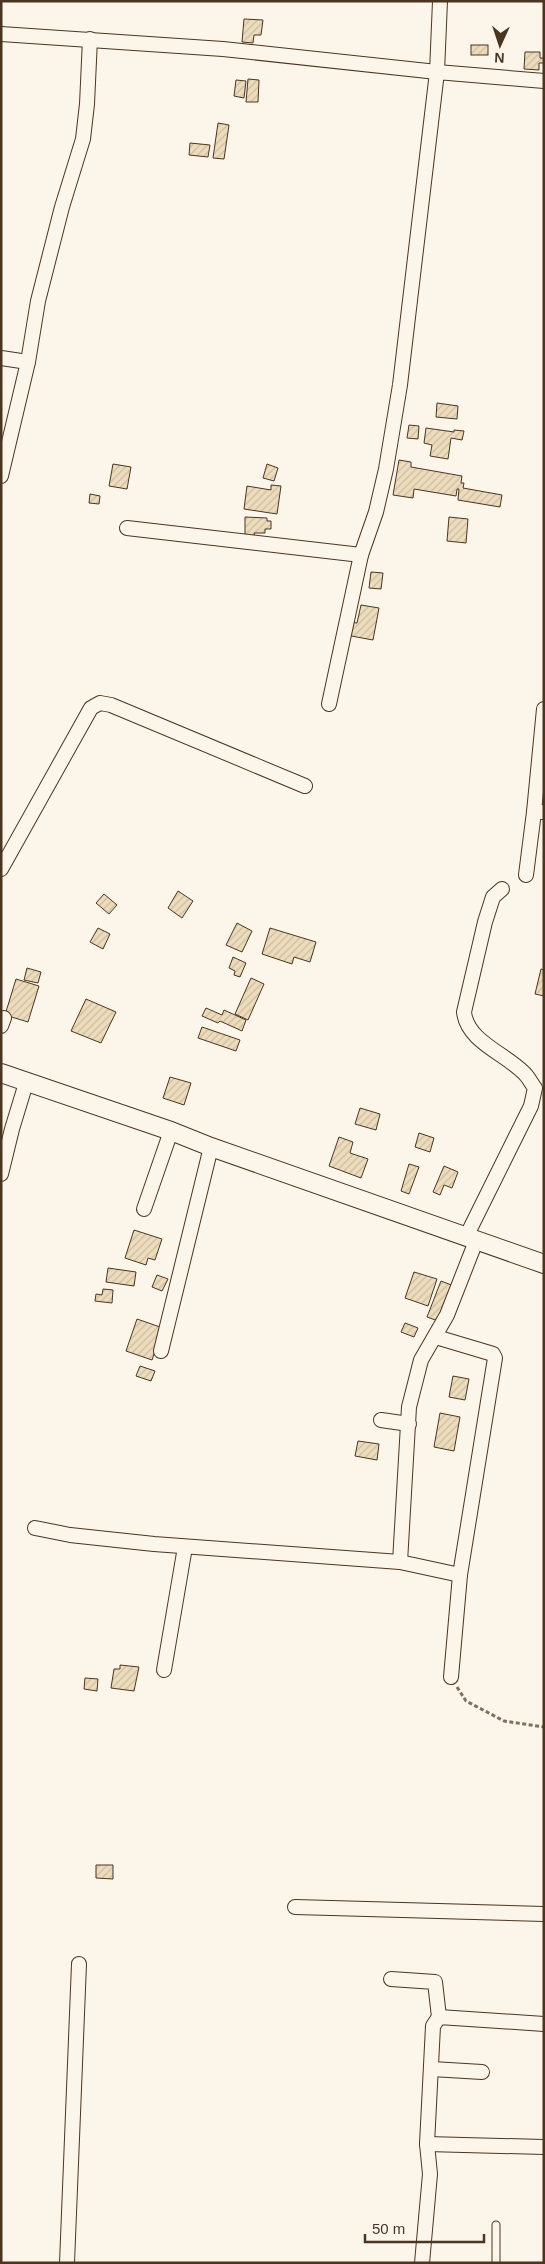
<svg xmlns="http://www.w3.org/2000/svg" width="545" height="2264" font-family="Arial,sans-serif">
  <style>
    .building { fill: url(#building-hatch); stroke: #4a3520 }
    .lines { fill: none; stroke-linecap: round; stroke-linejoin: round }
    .service-casing { stroke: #4a3520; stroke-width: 9 }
    .minor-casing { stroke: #4a3520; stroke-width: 16 }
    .tertiary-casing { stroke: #4a3520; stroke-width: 20 }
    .path { stroke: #7f6f5c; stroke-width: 3; stroke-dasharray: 4 2.5; stroke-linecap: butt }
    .service { stroke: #fbf6e9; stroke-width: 7 }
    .minor { stroke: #fbf6e9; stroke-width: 14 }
    .tertiary { stroke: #fbf6e9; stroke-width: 18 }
  </style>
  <defs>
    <pattern id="building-hatch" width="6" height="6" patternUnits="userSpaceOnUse" patternTransform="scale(1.25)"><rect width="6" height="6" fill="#ecdcbc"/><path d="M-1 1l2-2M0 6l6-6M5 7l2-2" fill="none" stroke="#ccbda1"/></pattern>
  </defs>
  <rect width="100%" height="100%" fill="#fbf6e9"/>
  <!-- building -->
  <g class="building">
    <polygon points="244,19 263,20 261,35 254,35 253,43 242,42"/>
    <rect x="471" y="45" width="17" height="10"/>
    <polygon points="525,52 540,52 540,58 544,58 544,63 539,63 539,70 524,69"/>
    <polygon points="248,79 259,80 258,102 246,102"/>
    <polygon points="236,80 246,81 244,98 234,96"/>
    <polygon points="218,123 229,125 224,159 213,158"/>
    <polygon points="190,143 210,145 208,157 189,155"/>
    <polygon points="437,403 458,406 457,419 436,417"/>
    <polygon points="409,425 419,426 418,439 407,438"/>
    <polygon points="426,428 454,432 454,430 464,431 462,440 451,438 448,459 430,456 432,445 424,443"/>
    <polygon points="399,460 411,462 411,467 462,476 461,483 464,483 463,488 502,495 500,507 458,500 459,489 457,489 456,496 414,489 413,498 393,495"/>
    <polygon points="113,464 131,467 127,489 109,486"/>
    <polygon points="267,464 278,468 274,481 263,478"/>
    <polygon points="271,485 281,486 277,514 244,509 247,486 271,490"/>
    <polygon points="90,494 100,496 99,504 89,503"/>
    <polygon points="245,517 267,518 267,521 271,521 271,529 265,529 265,533 254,533 255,537 245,537"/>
    <polygon points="449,517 468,519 466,543 447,541"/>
    <polygon points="371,572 383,573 381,589 369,588"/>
    <polygon points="361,605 379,608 373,640 346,635 349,622 357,623"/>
    <polygon points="178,891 193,901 182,918 168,908"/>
    <polygon points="104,894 117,905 109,914 96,903"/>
    <polygon points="237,923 252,931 242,952 226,945"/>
    <polygon points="98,928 110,934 103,949 90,942"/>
    <polygon points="270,928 316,942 310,962 294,957 292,964 262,954"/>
    <polygon points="233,957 246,963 240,977 234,975 235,971 229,968"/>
    <polygon points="27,968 41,972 38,983 24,980"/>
    <polygon points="541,969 544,970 544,996 535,994"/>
    <polygon points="251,978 264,984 248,1020 235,1014"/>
    <polygon points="16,979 39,986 28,1022 5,1015"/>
    <polygon points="86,999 116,1012 101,1043 71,1031"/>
    <polygon points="206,1008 222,1015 224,1010 246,1020 242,1031 220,1021 218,1023 202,1016"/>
    <polygon points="202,1027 240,1040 236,1051 198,1038"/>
    <polygon points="170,1077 191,1083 184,1105 163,1098"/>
    <polygon points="360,1108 380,1114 376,1130 355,1124"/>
    <polygon points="419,1133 434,1138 430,1152 415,1147"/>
    <polygon points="339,1137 353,1142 350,1153 368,1159 361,1178 329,1166"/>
    <polygon points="409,1164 419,1167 409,1194 401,1191"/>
    <polygon points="444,1166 458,1172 452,1188 444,1185 440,1195 433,1192"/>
    <polygon points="134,1230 162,1239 155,1260 148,1258 146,1265 125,1258"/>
    <polygon points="108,1268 136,1272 134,1286 106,1282"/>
    <polygon points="414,1272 437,1279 428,1306 405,1298"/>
    <polygon points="157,1275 168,1279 162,1291 152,1287"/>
    <polygon points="441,1281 454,1286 441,1322 427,1317"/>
    <polygon points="103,1289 113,1290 112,1303 95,1301 96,1294 102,1295"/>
    <polygon points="137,1319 163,1328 152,1360 126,1351"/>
    <polygon points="405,1323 418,1328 414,1337 401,1332"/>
    <polygon points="140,1366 155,1371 151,1381 136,1376"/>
    <polygon points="453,1376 469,1379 465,1400 449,1397"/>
    <polygon points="440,1413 460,1417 454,1451 434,1447"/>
    <polygon points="358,1441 379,1444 377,1460 355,1456"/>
    <polygon points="120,1665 139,1667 134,1691 111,1688 114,1669 120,1669"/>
    <polygon points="85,1678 98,1679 97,1691 84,1689"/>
    <polygon points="96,1865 113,1865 113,1879 96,1878"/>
  </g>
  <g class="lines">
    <!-- service casing -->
    <g class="service-casing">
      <polyline id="service" points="496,2263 496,2225"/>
    </g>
    <!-- minor casing -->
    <g class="minor-casing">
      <g id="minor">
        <polyline points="1,34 223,49 437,72 440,1"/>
        <polyline points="1,358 28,362"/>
        <polyline points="1,476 28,362 38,301 62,207 83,139 87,104 90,39"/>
        <polyline points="127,528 361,555"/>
        <polyline points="329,704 361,555 376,512 386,469 400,385 437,72 544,81"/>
        <polyline points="534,812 544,709"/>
        <polyline points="1,869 91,708 100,703 111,705 305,786"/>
        <polyline points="526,875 534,812 542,812"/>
        <polyline points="1,1026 4,1018"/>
        <polyline points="1,1174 12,1129 26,1083"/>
        <polyline points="144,1209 171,1131"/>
        <path d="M466,1237L531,1106L535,1088C531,1083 528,1076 523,1072C504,1053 467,1041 464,1012L485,922L493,897L502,889"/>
        <polyline points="436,1337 493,1354 495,1358 460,1575 451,1677"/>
        <polyline points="161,1351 211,1147"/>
        <polyline points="381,1420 409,1424"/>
        <polyline points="35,1528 70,1535 154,1544 400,1562 460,1575"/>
        <polyline points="400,1562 409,1407 421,1360 447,1315 476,1241"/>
        <polyline points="164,1670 185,1547"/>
        <polyline points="295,1907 544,1914"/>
        <polyline points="391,1979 435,1982 439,2017"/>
        <polyline points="432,2069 482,2072"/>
        <polyline points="427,2144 544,2147"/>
        <polyline points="67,2263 79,1964"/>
        <polyline points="422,2263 430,2174 427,2144 433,2026 439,2017 544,2024"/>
      </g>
    </g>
    <!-- tertiary casing -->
    <g class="tertiary-casing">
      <polyline id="tertiary" points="1,1073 171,1131 211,1147 544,1264"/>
    </g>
    <!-- path -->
    <polyline class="path" points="457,1687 466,1701 504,1721 544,1727"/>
    <!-- service -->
    <use href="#service" class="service"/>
    <!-- minor -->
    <use href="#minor" class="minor"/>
    <!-- tertiary -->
    <use href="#tertiary" class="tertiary"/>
  </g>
  <!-- border -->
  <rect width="545" height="2264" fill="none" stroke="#4a3520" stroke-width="5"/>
  <!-- north arrow -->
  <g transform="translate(500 45) rotate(183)" stroke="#fbf6e9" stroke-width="4" paint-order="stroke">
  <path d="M0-4L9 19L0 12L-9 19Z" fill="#4a3520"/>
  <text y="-8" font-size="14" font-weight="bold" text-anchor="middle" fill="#4a3520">N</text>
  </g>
  <!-- scale -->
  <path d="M365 2234v8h119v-8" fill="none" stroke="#4a3520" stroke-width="2.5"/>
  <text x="372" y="2234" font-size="15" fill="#4a3520" stroke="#fbf6e9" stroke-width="4" paint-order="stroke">50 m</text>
</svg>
